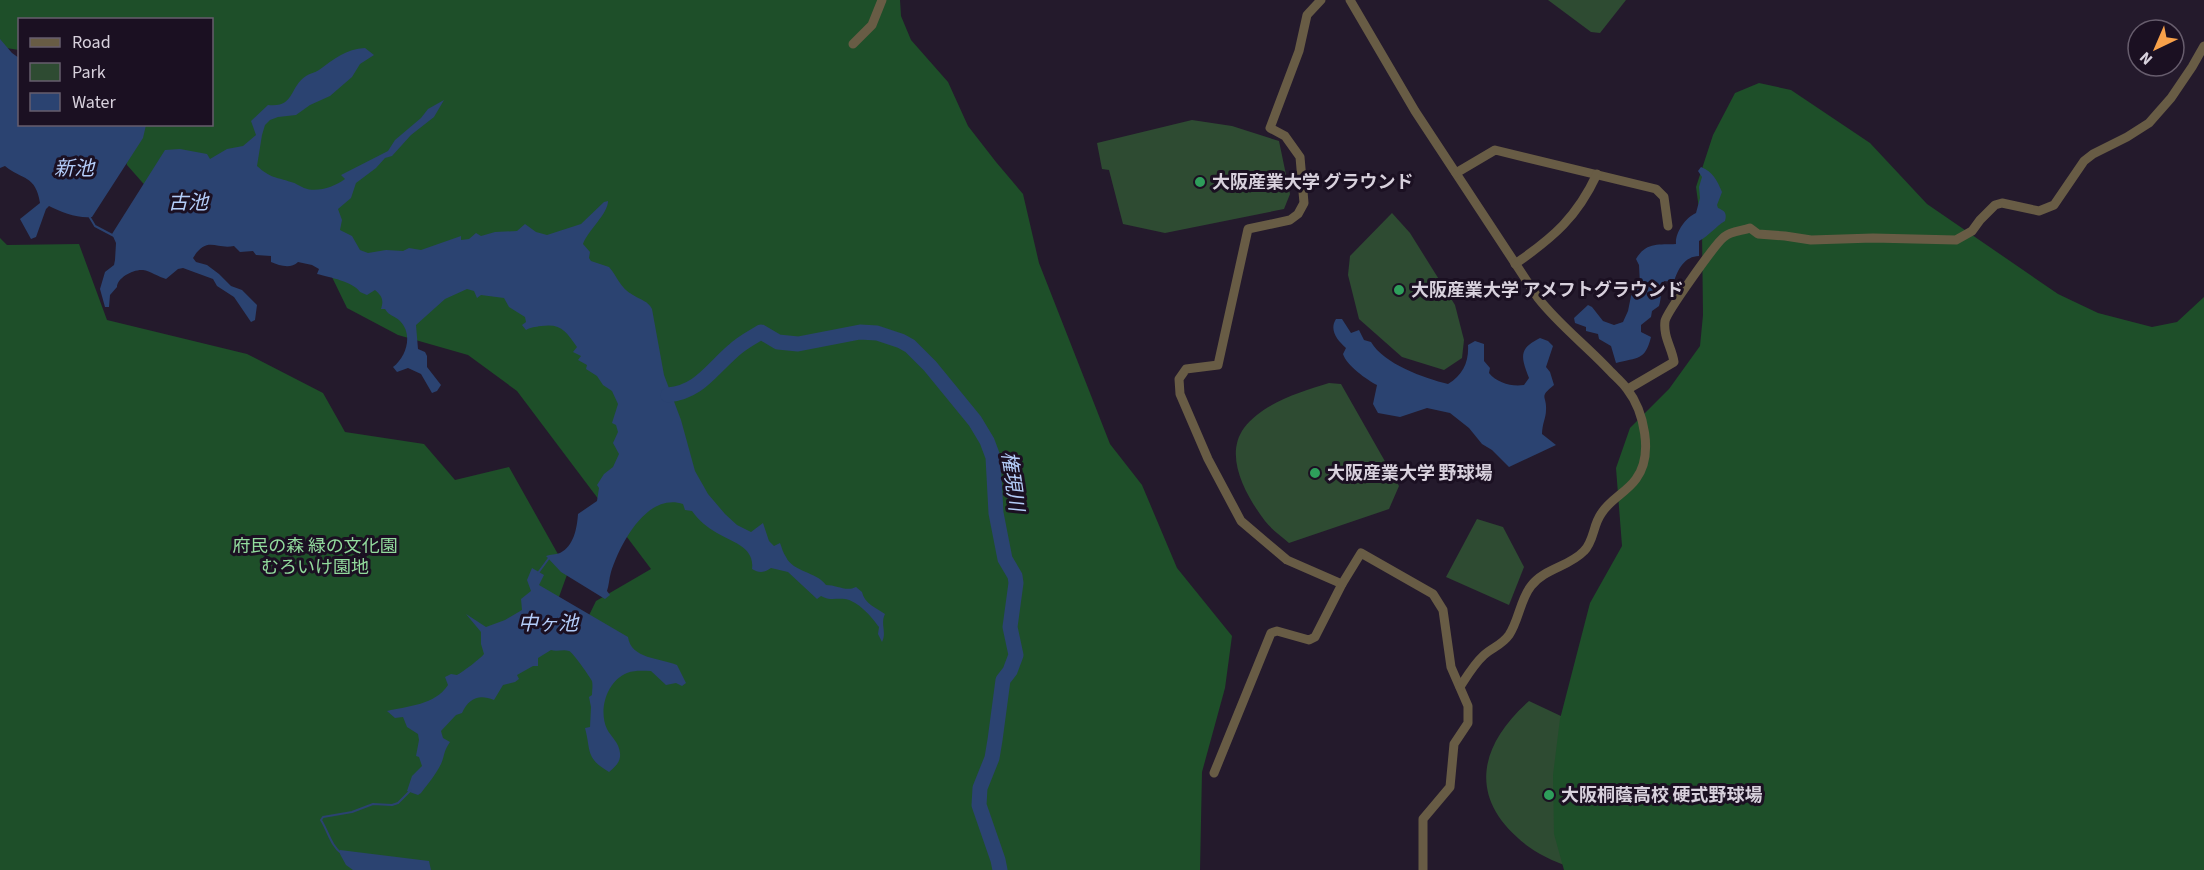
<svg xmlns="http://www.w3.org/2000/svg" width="2204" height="870" font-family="'Source Sans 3','Noto Sans JP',sans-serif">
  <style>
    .green { fill: #2e4b32 }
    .forest { fill: #1e4f29 }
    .water { fill: #2b4371 }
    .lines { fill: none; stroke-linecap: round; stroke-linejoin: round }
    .stream { stroke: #2b4371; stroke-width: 2 }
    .river { stroke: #2b4371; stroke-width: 15 }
    .minor { stroke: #685c45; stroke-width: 9 }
    .leisure-dot { fill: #2e9e5b; stroke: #1b1022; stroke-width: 2 }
    .labels { text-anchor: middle; stroke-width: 6; stroke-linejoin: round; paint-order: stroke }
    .poi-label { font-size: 18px; font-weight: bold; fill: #d8d1dd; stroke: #1b1022; text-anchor: start }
    .park-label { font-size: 18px; fill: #92db9d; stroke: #1b1022 }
    .water-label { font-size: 20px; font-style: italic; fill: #b4cdf9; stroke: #1b1022 }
  </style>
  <rect width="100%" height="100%" fill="#241a2c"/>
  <!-- green -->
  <g class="green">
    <polygon points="1548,0 1626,0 1600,33 1591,32"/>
    <polygon points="1192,120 1232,126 1279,141 1290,194 1284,209 1165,233 1123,224 1109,170 1102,169 1097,143"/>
    <polygon points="1392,213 1410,233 1455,305 1464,340 1462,358 1444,370 1402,357 1359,319 1348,275 1350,256"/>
    <path d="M1329,383L1341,384L1399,486L1389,509L1289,543C1281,536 1271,529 1265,521C1247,497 1223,457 1244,428C1263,403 1300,392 1329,383Z"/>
    <polygon points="1477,519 1503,527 1524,567 1509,605 1446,577"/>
    <path d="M1529,701L1631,749L1575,870C1560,863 1542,857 1529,847C1468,802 1476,748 1529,701Z"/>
  </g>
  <!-- forest -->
  <g class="forest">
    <polygon points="0,0 900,0 901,16 911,40 948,82 968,126 996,162 1023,194 1039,263 1110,444 1142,485 1177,568 1232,636 1225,688 1202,772 1200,870 0,870 0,238 7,245 79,244 107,320 247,354 323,393 345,432 424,444 455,480 509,467 568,572 547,630 576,642 596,601 651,569 517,391 468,355 398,335 347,308 331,275 328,236 164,207 127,165 116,125 212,124 212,20 20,20 19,50 0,47"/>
    <polygon points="1759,83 1791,90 1870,143 1927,204 2058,294 2098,313 2152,327 2177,322 2204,297 2204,870 1564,870 1554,834 1553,775 1560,719 1590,603 1622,546 1616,468 1630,428 1669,389 1700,346 1703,315 1702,231 1696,187 1713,135 1735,93"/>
  </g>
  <!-- water -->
  <g class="water">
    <path d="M0,39L12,53L19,58L20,124L146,125L143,138L92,217C79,219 61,212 49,206L46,209L36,237L31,239L20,219L40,203C36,175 22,180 5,166L0,168Z"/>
    <path d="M365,48L374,55L360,64L352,77L330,96L310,105L296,115L278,117L270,120L265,125L262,135L257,166C270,178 276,177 291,182C296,183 299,186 304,188C317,193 334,187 345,179L341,175L388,151L395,140L421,118L428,109L444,100L434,117L411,135L392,156L385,158L376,168L356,183L351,198L338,209L342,220L340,230L352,236L360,250L368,253L386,250L403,251L409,248L421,250L461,236V240L469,239L476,233L481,236L495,232L517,231L525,224L536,232L547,235L581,224L604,202L608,201C608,214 588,230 583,244L590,252L589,258L591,261L609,267C618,277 619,287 633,295C641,300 648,301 652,309L664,375L681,420L695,471L708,494L725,514L737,525L751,532L763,523L769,541L774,546L780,543C782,548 783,553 786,557C793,572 817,572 826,585C837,585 846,592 856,587L862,592C864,603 876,608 885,614C880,624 887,632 882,642L878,634L879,627C871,616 858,601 845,599C835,598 830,601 821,596L817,599L788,572L771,568C764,573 759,573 752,569C755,547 732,542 717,533C707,527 699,521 692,511L685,510L683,504C647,492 620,544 611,572C609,579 609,585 607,591L610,595L605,599L561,572L546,556C551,554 555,555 560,553C574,546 577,528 578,514L597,501L599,488L597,485L604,474L613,467L619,454L613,443L618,432L616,425L612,423L618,404L612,391L603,385L597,376L586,369L587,365L578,360L581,356L573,352L577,347C566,331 561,323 541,326C535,327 531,327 526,330L522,325L526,322L525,317L509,307L504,298L481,295L477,298L474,291L467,289L445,299L416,325L418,349L425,352L427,356V367L441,385L437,391L432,393L421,374L408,368L397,372L393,367C407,356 413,334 400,321C395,316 389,316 385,309H381C384,300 382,296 375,290L367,295L360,292C354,282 329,277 317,274L319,269L312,265L298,262C291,269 280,266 271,262V256L256,255L253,251L240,252L234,246C216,250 207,235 193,258L196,262L207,265L219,274L231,286L242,290L257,305L255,320L251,322L234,297L217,286L213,279L183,268L178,269L166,279C159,277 150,271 143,270C133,269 117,278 117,287L110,295L109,307H105L100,289L105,272L114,265L115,260L116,243L112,234L165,150L180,149L207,154L210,159L227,149L243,146L256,135L251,121L268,105C295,108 289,87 306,76C310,73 315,73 319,70C334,59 346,49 365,48Z"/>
    <path d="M1701,167C1713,172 1717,180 1722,192L1717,205L1718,208C1725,211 1727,213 1725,221C1715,227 1710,235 1699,241V256C1685,256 1677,270 1674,282L1664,281C1660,289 1662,297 1659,306L1652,311L1651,317L1641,325V332L1651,337C1645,361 1638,357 1616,363L1611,346L1599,339L1598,334L1586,331V327L1575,323L1574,318L1588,305L1592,307L1603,321L1614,325L1623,322L1628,311L1631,296L1640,285L1639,265L1636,259C1646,242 1658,245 1676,244C1675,233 1685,218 1696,213L1700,198L1699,187L1702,177L1698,171Z"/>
    <path d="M1336,319H1342L1351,333L1359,330L1364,340L1371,342C1384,364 1424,378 1448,384C1463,375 1469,362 1468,345L1475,341L1484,344V361L1490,368L1489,373C1497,383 1512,387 1524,385L1529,378C1521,357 1518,349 1540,338L1548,341L1553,346L1546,367L1550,372L1554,385C1538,398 1547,395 1546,410C1546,418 1542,424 1542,434L1556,445L1509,467L1492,450L1482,444L1469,428L1450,413L1427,408L1400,417L1378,413L1373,404L1377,385C1367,380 1346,365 1343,354L1346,348C1337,340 1329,330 1336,319Z"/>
    <path d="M532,568L544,575L539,585L628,637C631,659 660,658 677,665L686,683L682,686L676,683L666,685L651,671C643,671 635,670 627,673C607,681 598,710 607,729C611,737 619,742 620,753C621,762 615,767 609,772C585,758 591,750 585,728L590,727L591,707L589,697L592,695C592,691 593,685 592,681C590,677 572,651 569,651C563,649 557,652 551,650L538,658V666H533L517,675L519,679L515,682L503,685L494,700C479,694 469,698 462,713L456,715L441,731L443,738L450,742C443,752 445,755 441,764C436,774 428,784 421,793L418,795L407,791L412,776L422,766L419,757L416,756L419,740L418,734L407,727L403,717L395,718L387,711C408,706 435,705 448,685L445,677L451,674L457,675C463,672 481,658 484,654L481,644V632L466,614L486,627L505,620L522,610L521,599L531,591L527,580Z"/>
    <polygon points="340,850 429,861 431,870 353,870 346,865 340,854"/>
  </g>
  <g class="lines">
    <!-- stream -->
    <g class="stream">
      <polyline points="89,216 95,226 114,236"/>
      <polyline points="538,573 549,558"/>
      <path d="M342,854C331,846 328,831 321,820L323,817L352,812L373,804L392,805L398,803L411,790"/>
    </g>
    <!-- river -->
    <path class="river" d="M668,395C699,392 711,370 733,351C741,343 751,338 761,332L778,342L798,344L860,332L877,333L901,341L910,346L930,366L975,421L987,441L993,457L996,513L1005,559L1015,576L1016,583L1010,627L1016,655L1010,671L1003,680L995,740L992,758L980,788L979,805L998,860L1000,870"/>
    <!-- minor -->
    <g class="minor">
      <polyline points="1321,0 1307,15 1299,51 1270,128 1285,136 1300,157 1304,203 1298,214 1290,220 1248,229 1218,365 1186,369 1179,379 1180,394 1208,459 1241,521 1287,560 1342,584 1361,553 1433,594 1443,610 1451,667 1468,706 1468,723 1454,744 1450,787 1423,819 1423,870"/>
      <path d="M1350,0L1415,111L1538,298C1559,325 1588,347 1611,372C1617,378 1623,383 1627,389C1644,411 1654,455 1636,479C1627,492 1609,500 1601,514C1593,525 1594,541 1584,551C1569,567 1545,568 1531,586C1520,600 1519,620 1509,635C1502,645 1493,647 1484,655C1474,664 1467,676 1460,687"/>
      <polyline points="853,44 872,25 882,0"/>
      <polyline points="1456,173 1495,150 1656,189 1664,197 1668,226"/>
      <path d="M1515,264C1554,237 1577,217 1597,174"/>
      <path d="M1628,389L1674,362C1672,348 1663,337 1665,321C1667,312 1715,244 1724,237C1731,231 1742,231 1750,228L1758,234L1785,236L1811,240L1873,238L1956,240L1972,231L1980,220L1995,205L2002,203L2039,211L2054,205L2084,161L2093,154L2127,137L2149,123L2171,98L2192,67L2204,46"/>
      <polyline points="1214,773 1271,633 1277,631 1309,640 1315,637 1342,584"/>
    </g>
  </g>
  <!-- markers -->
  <g class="leisure-dot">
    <circle cx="1200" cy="182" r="6"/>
    <circle cx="1399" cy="290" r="6"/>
    <circle cx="1315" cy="473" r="6"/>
    <circle cx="1549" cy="795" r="6"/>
  </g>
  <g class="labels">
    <!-- poi labels -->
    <g class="poi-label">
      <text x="1212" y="188">大阪産業大学 グラウンド</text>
      <text x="1411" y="296">大阪産業大学 アメフトグラウンド</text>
      <text x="1327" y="479">大阪産業大学 野球場</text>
      <text x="1561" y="801">大阪桐蔭高校 硬式野球場</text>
    </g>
    <!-- park labels -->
    <g class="park-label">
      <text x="315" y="552">府民の森 緑の文化園<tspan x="315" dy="21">むろいけ園地</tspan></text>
    </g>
    <!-- water labels -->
    <g class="water-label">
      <text x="74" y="175">新池</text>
      <text x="188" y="209">古池</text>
      <text transform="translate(1013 481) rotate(82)" y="7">権現川</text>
      <text x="548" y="630">中ヶ池</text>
    </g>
  </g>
  <!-- legend -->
  <rect x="18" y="18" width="195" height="108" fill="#1b1022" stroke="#675d6d" stroke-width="1.5"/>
  <rect x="30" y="38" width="30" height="9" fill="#685c45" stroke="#675d6d" stroke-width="1.5"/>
  <text x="72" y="48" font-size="18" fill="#d8d1dd">Road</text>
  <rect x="30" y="63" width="30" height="18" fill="#2e4b32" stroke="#675d6d" stroke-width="1.5"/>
  <text x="72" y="78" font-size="18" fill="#d8d1dd">Park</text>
  <rect x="30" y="93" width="30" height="18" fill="#2b4371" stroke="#675d6d" stroke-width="1.5"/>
  <text x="72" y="108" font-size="18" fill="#d8d1dd">Water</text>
  <!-- north arrow -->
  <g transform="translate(2156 48) rotate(224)"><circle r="28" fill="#1b1022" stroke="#675d6d" stroke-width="1.5"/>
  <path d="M0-4.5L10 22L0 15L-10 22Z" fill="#f8a14a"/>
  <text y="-9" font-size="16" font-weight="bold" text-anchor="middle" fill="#d8d1dd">N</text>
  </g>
</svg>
